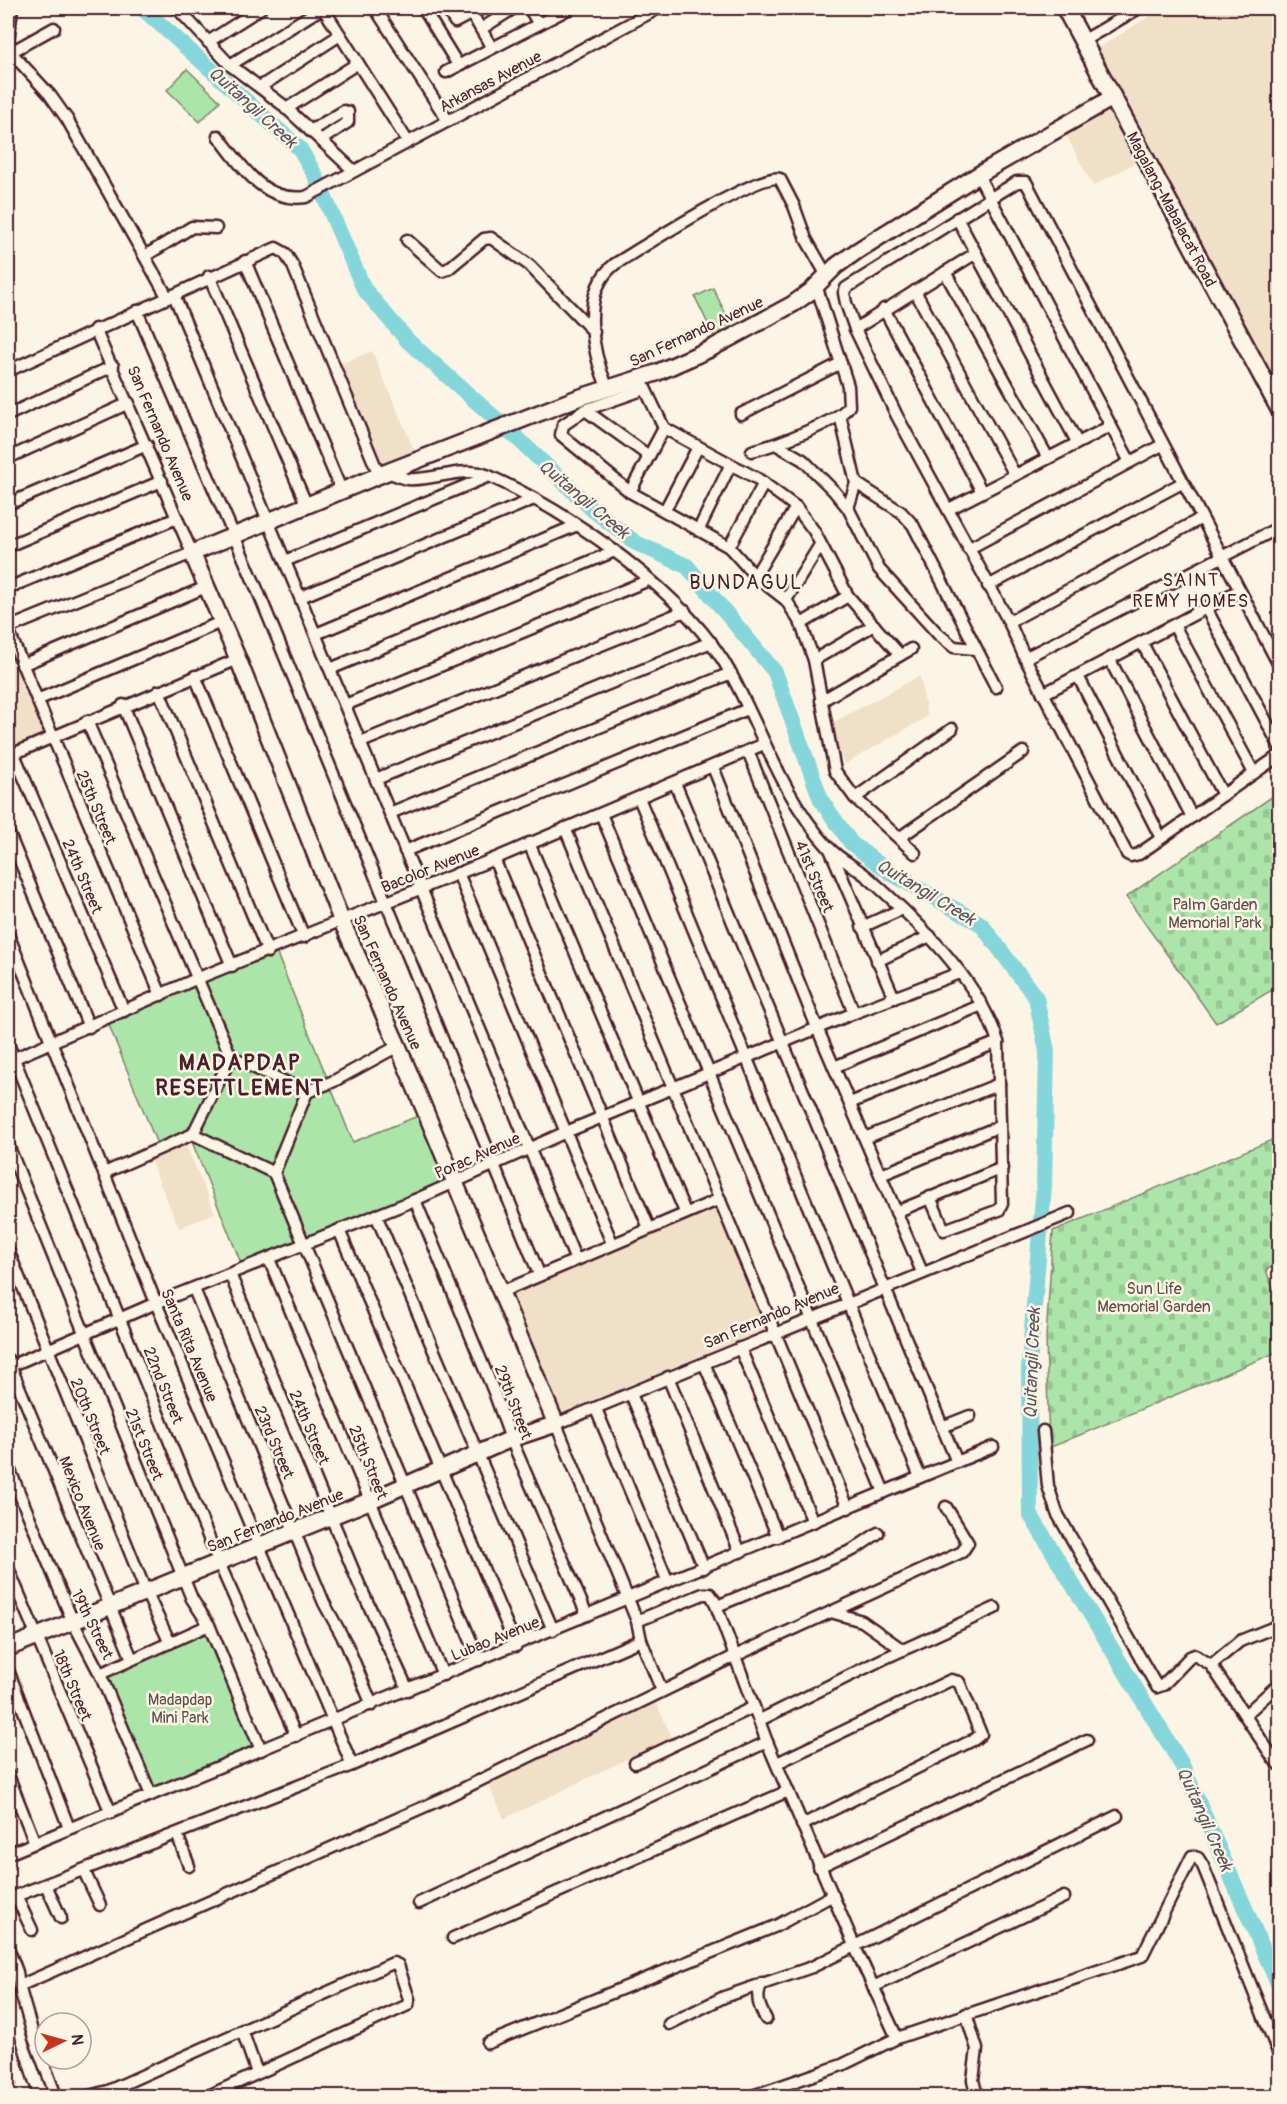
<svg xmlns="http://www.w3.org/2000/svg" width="1287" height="2104" font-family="Pangolin,sans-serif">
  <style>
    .built { fill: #f0e0c8 }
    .cemetery { fill: url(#cemetery-stones); stroke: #7b826a; stroke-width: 1.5 }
    .park { fill: #ace5a9; stroke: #7b826a; stroke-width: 1.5 }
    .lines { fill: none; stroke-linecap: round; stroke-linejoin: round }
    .river { stroke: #85d6db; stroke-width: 16 }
    .minor-casing { stroke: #4a1f2b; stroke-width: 15 }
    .secondary-casing { stroke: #4a1f2b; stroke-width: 20 }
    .primary-casing { stroke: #4a1f2b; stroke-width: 21 }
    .minor { stroke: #fcf5e5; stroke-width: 10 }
    .secondary { stroke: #fcf5e5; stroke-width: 15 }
    .primary { stroke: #fcf5e5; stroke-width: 16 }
    .labels { text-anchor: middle; stroke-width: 5; stroke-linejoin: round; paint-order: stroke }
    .street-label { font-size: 16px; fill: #4a1f2b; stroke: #fcf5e5 }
    .park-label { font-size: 16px; fill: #62504a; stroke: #fcf5e5 }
    .water-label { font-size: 18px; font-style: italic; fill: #5c5660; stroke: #fcf5e5 }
    .neighbourhood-label { font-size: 18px; letter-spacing: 1.5px; fill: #4a1f2b; stroke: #fcf5e5 }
    .quarter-label { font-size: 20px; letter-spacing: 1.5px; fill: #4a1f2b; stroke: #fcf5e5 }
    .district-label { font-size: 22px; font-weight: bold; letter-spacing: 1.5px; fill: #4a1f2b; stroke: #fcf5e5 }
  </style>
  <defs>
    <pattern id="cemetery-stones" width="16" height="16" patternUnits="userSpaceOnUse" patternTransform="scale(1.5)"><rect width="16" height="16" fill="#ace5a9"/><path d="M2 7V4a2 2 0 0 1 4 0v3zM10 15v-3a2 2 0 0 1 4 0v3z" fill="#96c492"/></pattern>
  </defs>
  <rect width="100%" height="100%" fill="#fcf5e5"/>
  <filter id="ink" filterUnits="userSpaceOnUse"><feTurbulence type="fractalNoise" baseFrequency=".0167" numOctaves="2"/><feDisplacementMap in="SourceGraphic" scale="12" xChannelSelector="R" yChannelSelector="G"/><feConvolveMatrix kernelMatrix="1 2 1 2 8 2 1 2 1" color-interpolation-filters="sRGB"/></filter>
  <g filter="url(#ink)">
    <!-- built -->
    <g class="built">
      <polygon points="1163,8 1279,8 1279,391 1098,48"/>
      <polygon points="1110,106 1139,161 1093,186 1064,131"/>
      <polygon points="372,351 415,452 380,469 335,366"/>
      <polygon points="8,634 49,734 8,752"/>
      <polygon points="920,676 927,717 845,764 833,741 828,725"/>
      <polygon points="186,1145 215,1213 179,1228 150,1160"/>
      <polygon points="716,1205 766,1329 554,1416 504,1292"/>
      <polygon points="653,1696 672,1737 504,1819 486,1779"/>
    </g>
    <!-- cemetery -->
    <g class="cemetery">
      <polygon points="1279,792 1279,986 1216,1023 1126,897"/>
      <polygon points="1279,1137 1279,1263 1266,1270 1279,1304 1275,1353 1049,1448 1046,1338 1053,1231"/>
    </g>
    <!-- park -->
    <g class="park">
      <polygon points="187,69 220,101 200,122 167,90"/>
      <polygon points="713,288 733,329 715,338 695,297"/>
      <polygon points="275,949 353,1142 423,1114 451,1183 243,1268 190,1137 159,1149 106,1018"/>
      <polygon points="209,1625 261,1750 151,1795 100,1674"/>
    </g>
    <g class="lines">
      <!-- river -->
      <polyline class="river" points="142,8 300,149 315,175 364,289 408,341 514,435 593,510 636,543 687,566 775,672 821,800 851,843 889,872 981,924 1036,998 1047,1051 1044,1186 1029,1366 1030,1514 1182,1765 1280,1988"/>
      <!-- minor casing -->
      <g class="minor-casing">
        <g id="minor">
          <polyline points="177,8 230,65 283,105 354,171"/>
          <polyline points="323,8 408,142"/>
          <polyline points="375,8 448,121"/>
          <polyline points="423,8 458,65"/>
          <polyline points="446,8 455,22 482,8"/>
          <polyline points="529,8 539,24"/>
          <polyline points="472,14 492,48"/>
          <polyline points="184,15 195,8"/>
          <polyline points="481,29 514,8"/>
          <polyline points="8,42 12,8"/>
          <polyline points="208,42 261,8"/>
          <polyline points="1081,42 1139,8"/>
          <polyline points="8,49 50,95 67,119 168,298"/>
          <polyline points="11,52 54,28"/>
          <polyline points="230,65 322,8"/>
          <polyline points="446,72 570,8"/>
          <polyline points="260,87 340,35"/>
          <polyline points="286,109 358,63"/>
          <polyline points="310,131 344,111 348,112 348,122 321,140"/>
          <path d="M218,136C242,166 263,203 306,197L659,8"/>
          <polyline points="978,175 1130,462"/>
          <polyline points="957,218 1077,442"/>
          <polyline points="407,240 442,271 448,269 484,239 491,238 529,265 594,332"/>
          <polyline points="145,256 192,227 216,228"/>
          <polyline points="245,261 342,492"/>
          <polyline points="945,272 1048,458"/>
          <polyline points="209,276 307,506"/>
          <polyline points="915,291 1015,475"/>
          <polyline points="174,295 575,1258"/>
          <polyline points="884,309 982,492"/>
          <polyline points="137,311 257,589 539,1274"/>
          <polyline points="855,329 976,253"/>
          <polyline points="8,371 276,248 285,253 293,266 379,475"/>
          <polyline points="643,384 664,428 758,479 796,507 814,531 848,596 900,655"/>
          <path d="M608,389C592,352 579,292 615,264C638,250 761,171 780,179L794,206L806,239L826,274"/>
          <polyline points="645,389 585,410 563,425 561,435 630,492 729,547 755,576 786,600 801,624 814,660 835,771 855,798 915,853"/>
          <polyline points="585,410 649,456"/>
          <polyline points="741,414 841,363"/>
          <polyline points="8,415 113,366"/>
          <polyline points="840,415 856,483 901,512 913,525 996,687"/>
          <polyline points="777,445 803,460 834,491 848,508 879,569 938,634 954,647 975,649"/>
          <path d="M752,451C772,446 839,422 849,406L848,386L816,285"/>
          <polyline points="8,458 129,403"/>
          <path d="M387,472C394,474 401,478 408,479C435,481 462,465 489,476C571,513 688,594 731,674C763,733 782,796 828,847C840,860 858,868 871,880C918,922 979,980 998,1042L1002,1204L999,1210L944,1230L930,1197"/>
          <polyline points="630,492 664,428"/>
          <polyline points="8,504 147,445"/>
          <polyline points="848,508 856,483"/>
          <polyline points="949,509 1111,426"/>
          <polyline points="665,510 698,447"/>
          <polyline points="699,529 730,466"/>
          <polyline points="8,546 162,481"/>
          <polyline points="729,547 764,483"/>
          <polyline points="968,549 1162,445"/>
          <polyline points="285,561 489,476"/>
          <polyline points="755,576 796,507"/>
          <polyline points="988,586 1182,483"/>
          <polyline points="8,588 177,518"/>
          <polyline points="301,597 534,499"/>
          <polyline points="786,600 820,545"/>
          <polyline points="1207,610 1280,747"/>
          <polyline points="1009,622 1200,519"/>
          <polyline points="801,624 848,596"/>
          <polyline points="1175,627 1254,773"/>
          <polyline points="8,628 192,553 95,329"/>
          <polyline points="8,630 161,995"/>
          <polyline points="316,634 575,526"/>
          <polyline points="1142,643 1223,795"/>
          <polyline points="1025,658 1280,527"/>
          <polyline points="814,660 874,625"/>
          <polyline points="1110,660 1192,817"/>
          <polyline points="22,665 206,587"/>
          <polyline points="1280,667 1026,182 1017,182 991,198 846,288 844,293 846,303 855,329 897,416 1009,622 1025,658 1127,854 1131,856 1139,854 1280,755"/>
          <polyline points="330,669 615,551"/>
          <polyline points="195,676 304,937"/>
          <polyline points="1078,676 1161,838"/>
          <polyline points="159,691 268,952"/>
          <polyline points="1043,694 1238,591"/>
          <polyline points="37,700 221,622"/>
          <polyline points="821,701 911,649"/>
          <polyline points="123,705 232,966"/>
          <polyline points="345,705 649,580"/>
          <polyline points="87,721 231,1057 307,1092 274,1173"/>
          <polyline points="361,742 685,611"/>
          <polyline points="748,751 854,1013"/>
          <polyline points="14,754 124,1011"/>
          <polyline points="8,756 238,659"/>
          <polyline points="713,767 818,1030 922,1272"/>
          <polyline points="376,779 711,642"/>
          <polyline points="675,783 957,1462"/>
          <polyline points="639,798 920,1477"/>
          <polyline points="855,798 952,729"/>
          <polyline points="390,813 731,673"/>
          <polyline points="601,814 884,1492"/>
          <polyline points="565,828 848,1508"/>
          <polyline points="8,832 89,1027"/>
          <polyline points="899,838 1023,752"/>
          <polyline points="529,843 685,1212"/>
          <polyline points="830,849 894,998"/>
          <polyline points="405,851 748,709"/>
          <polyline points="494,859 649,1228"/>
          <polyline points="458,873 612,1243"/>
          <polyline points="862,927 902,909"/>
          <polyline points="8,934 156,1303 352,1765"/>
          <polyline points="877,961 930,936"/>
          <polyline points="8,1044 219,1563 296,1736"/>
          <polyline points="231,1057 193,1134 274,1173 479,1660"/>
          <polyline points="8,1061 196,979 494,859 764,744"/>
          <polyline points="834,1067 982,1005"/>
          <polyline points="307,1092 334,1081 398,1046"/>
          <polyline points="850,1103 998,1042"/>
          <polyline points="865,1138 999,1084"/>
          <polyline points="8,1145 192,1599 209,1625 261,1750"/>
          <polyline points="104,1173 193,1134"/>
          <polyline points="881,1175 1000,1126"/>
          <polyline points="415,1200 494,1392 511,1439 587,1615"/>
          <polyline points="896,1212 1002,1168"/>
          <polyline points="376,1215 553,1630"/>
          <polyline points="339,1230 516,1646"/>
          <polyline points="8,1250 146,1592 170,1643"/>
          <polyline points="269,1259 443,1675"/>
          <polyline points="230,1274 359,1584 408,1690"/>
          <polyline points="194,1289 324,1603 347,1645 372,1705"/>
          <polyline points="501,1292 720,1199"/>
          <polyline points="740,1348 813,1522"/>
          <polyline points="8,1360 132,1659"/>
          <polyline points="704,1363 778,1537"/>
          <polyline points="8,1367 156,1303 415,1200 566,1132 854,1013 959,973"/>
          <polyline points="668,1377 740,1552"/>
          <polyline points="631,1394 704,1568"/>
          <polyline points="596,1409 668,1582"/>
          <polyline points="942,1427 970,1416"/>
          <polyline points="1043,1431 1048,1486 1057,1513 1157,1687 1163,1685 1190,1657 1195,1655 1211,1665"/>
          <polyline points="8,1466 73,1622 100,1674 151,1795"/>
          <polyline points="8,1568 111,1813"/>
          <polyline points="717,1606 853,1550 878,1533"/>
          <polyline points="831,1612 862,1621 903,1650"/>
          <polyline points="637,1621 703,1594 710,1594 714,1600 767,1742 854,1945 897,2038"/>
          <polyline points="1280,1625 1240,1641 1211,1665 1274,1759 1278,1764 1280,1762"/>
          <polyline points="8,1670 69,1828"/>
          <polyline points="100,1674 209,1625"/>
          <polyline points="662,1691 641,1640 637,1621 556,1424 1070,1213"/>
          <polyline points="1245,1715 1280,1683"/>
          <polyline points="760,1720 883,1659 995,1608"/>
          <polyline points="635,1763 754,1707"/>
          <polyline points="777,1763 951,1680 959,1682 981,1734 975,1739 802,1825"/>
          <polyline points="8,1775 35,1843"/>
          <polyline points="177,1834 189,1866"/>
          <polyline points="8,1854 993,1447"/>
          <polyline points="819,1867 1087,1740"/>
          <polyline points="84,1871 100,1905"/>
          <polyline points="46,1885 61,1918"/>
          <polyline points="16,1896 32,1930"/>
          <polyline points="8,1899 352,1765 641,1640"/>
          <polyline points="419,1903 767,1742"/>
          <polyline points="453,1938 788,1791"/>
          <polyline points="8,1948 17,1972 19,1986 444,1798 735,1656 962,1552 968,1543 946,1507"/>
          <path d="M762,1983C755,1996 759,2007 766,2019"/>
          <polyline points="19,1986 34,2038 56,2096"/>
          <polyline points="873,1987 1064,1897"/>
          <polyline points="966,2014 977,2049 973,2080 977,2096"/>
          <polyline points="669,2024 724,1997 812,1967 1117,1816"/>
          <polyline points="242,2030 257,2073"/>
          <polyline points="8,2036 26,2096"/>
          <polyline points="488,2043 776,1926 833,1895"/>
          <polyline points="8,2094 24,2088"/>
          <polyline points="89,2096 108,2091 393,1963 398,1965 409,1999 408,2005 208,2096"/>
          <polyline points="752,2096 842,2065 897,2038 1142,1956 1192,1856 1198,1858 1203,1866 1280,2057"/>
        </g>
      </g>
      <!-- secondary casing -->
      <g class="secondary-casing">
        <polyline id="secondary" points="8,1648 369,1501 511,1439 556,1424 398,1046 342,922 238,659 192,553 387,472 575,399 656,373 710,349 793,304 810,292 836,266 857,251 978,175 1112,98"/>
      </g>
      <!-- primary casing -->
      <g class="primary-casing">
        <polyline id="primary" points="1065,8 1280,410"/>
      </g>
      <!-- minor -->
      <use href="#minor" class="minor"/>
      <!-- secondary -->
      <use href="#secondary" class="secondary"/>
      <!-- primary -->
      <use href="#primary" class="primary"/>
    </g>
  </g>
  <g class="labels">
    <!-- street labels -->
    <g class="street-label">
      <text transform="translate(490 81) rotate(-28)" y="6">Arkansas Avenue</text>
      <text transform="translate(1172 209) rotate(62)" y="6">Magalang-Mabalacat Road</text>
      <text transform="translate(696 331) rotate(-25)" y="6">San Fernando Avenue</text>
      <text transform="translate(161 433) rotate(67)" y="6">San Fernando Avenue</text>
      <text transform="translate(97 807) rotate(67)" y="6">25th Street</text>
      <text transform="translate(430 868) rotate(-22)" y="6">Bacolor Avenue</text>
      <text transform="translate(83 876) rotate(67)" y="6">24th Street</text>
      <text transform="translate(815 876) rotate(67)" y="6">41st Street</text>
      <text transform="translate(388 982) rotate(66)" y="6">San Fernando Avenue</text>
      <text transform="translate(477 1155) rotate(-24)" y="6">Porac Avenue</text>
      <text transform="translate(771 1315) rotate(-23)" y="6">San Fernando Avenue</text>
      <text transform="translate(190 1345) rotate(67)" y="6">Santa Rita Avenue</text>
      <text transform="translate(164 1385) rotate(68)" y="6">22nd Street</text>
      <text transform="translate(514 1402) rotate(69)" y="6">29th Street</text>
      <text transform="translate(91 1416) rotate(68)" y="6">20th Street</text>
      <text transform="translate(310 1427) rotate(67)" y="6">24th Street</text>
      <text transform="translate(275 1442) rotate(67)" y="6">23rd Street</text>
      <text transform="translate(145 1444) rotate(68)" y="6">21st Street</text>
      <text transform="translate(369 1462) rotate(68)" y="6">25th Street</text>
      <text transform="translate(83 1503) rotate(68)" y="6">Mexico Avenue</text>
      <text transform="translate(275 1520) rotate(-22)" y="6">San Fernando Avenue</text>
      <text transform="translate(93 1624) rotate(64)" y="6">19th Street</text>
      <text transform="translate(495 1638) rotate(-22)" y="6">Lubao Avenue</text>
      <text transform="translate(73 1685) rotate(67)" y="6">18th Street</text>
    </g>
    <!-- park labels -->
    <g class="park-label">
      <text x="1215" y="910">Palm Garden<tspan x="1215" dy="18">Memorial Park</tspan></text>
      <text x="1154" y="1294">Sun Life<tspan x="1154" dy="18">Memorial Garden</tspan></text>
      <text x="180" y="1705">Madapdap<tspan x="180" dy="18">Mini Park</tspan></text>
    </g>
    <!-- water labels -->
    <g class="water-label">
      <text transform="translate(253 107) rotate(42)" y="6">Quitangil Creek</text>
      <text transform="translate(584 499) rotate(40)" y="6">Quitangil Creek</text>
      <text transform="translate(926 892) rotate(31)" y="6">Quitangil Creek</text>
      <text transform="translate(1032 1363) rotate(-88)" y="6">Quitangil Creek</text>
      <text transform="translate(1205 1819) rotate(66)" y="6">Quitangil Creek</text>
    </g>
    <!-- neighbourhood labels -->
    <g class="neighbourhood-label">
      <text x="1191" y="586">SAINT<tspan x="1191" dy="21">REMY HOMES</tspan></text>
    </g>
    <!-- quarter labels -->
    <g class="quarter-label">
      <text x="746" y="589">BUNDAGUL</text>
    </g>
    <!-- district labels -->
    <g class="district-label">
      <text x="240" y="1070">MADAPDAP<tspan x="240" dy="25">RESETTLEMENT</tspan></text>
    </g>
  </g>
  <!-- margin -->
  <rect width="1287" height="2104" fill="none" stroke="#fcf5e5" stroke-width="30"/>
  <rect x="15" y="15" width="1257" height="2074" fill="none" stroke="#4a1f2b" stroke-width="2" filter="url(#ink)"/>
  <!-- north arrow -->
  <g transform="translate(63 2041) rotate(85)"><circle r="28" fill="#fcf5e5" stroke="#b59f9b" stroke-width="1.5"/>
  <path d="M0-4.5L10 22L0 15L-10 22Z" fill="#c8321e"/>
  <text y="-9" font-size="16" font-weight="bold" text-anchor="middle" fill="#4a1f2b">N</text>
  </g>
</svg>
